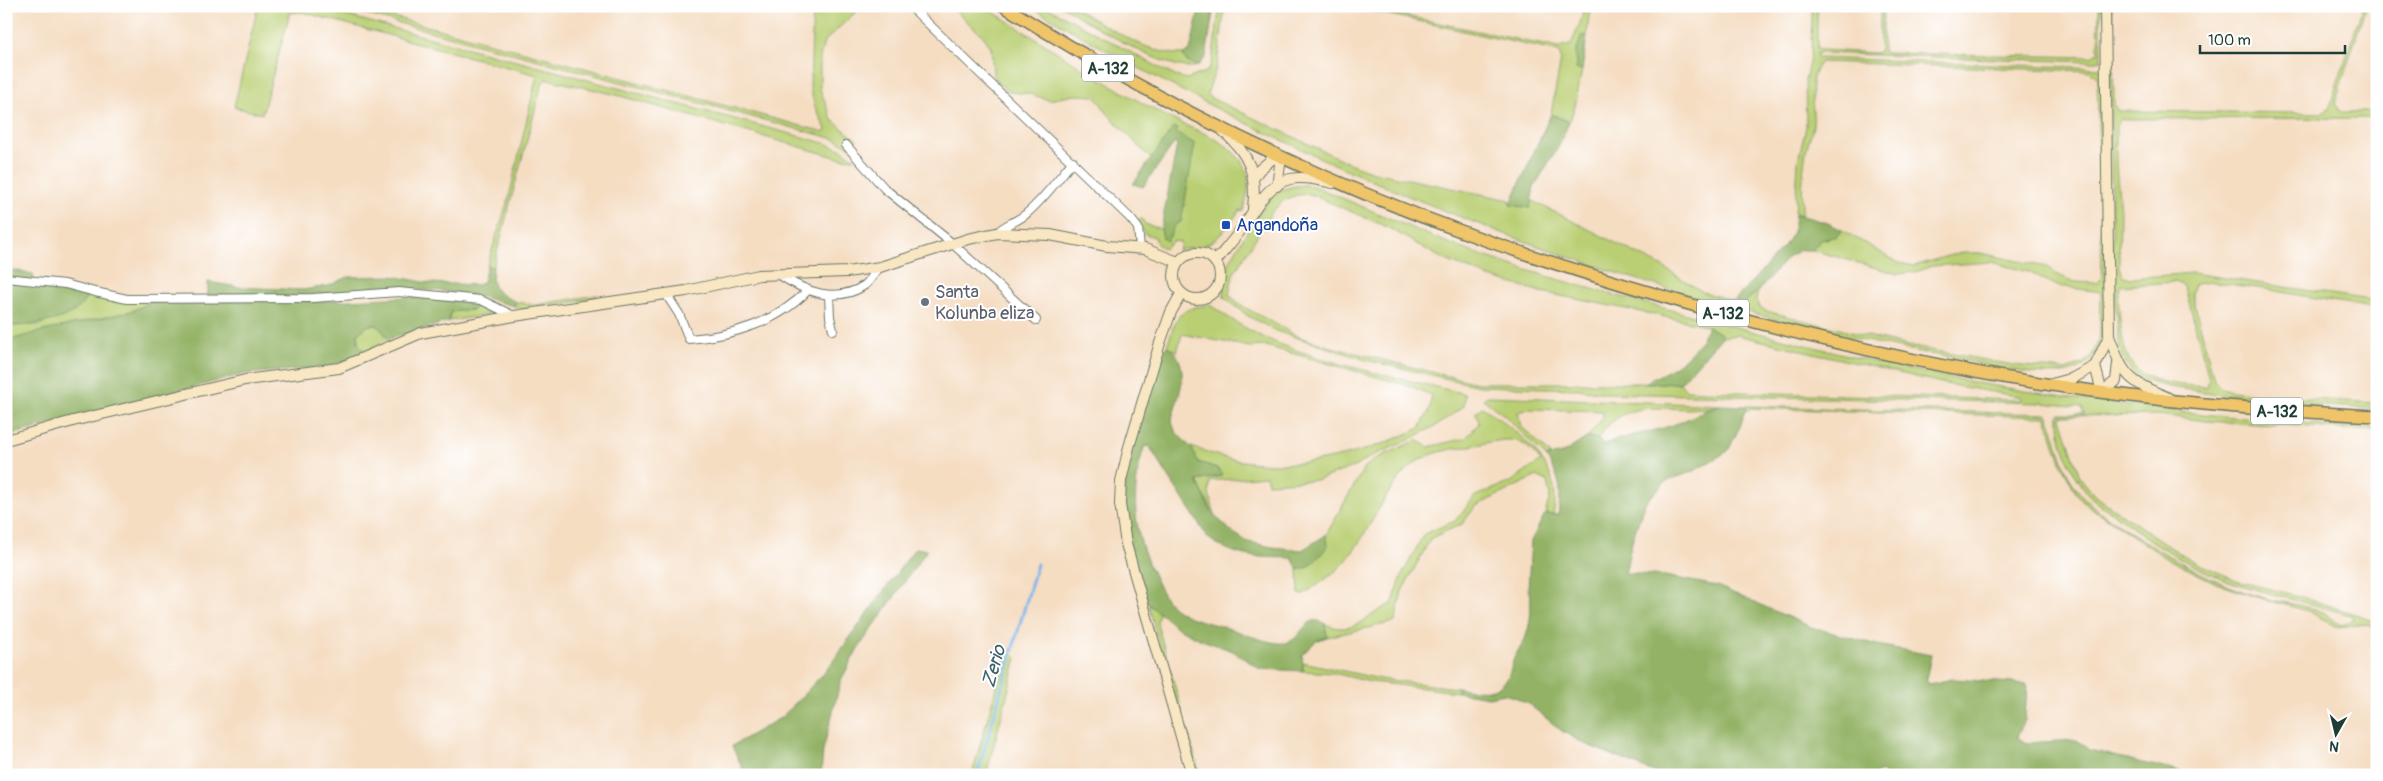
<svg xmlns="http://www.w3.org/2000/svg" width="2383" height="781" font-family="Pangolin,sans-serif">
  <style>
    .green { fill: #bacf73; stroke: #6c8654; fill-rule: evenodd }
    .forest { fill: #93b265; stroke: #59784c }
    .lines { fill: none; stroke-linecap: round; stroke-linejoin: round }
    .stream { stroke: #78b6eb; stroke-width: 3 }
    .street-casing { stroke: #6a7566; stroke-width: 10 }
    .secondary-casing { stroke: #6a7566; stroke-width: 12 }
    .primary-casing { stroke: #6a7566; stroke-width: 14 }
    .street { stroke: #fff; stroke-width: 8 }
    .secondary { stroke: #f9e7c3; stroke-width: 10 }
    .primary { stroke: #f0c469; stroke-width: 11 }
    .transit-dot { fill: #1a4fb4; stroke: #fff; stroke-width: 2 }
    .worship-dot { fill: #6b7280; stroke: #fff; stroke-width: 2 }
    .labels { text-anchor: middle; stroke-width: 4; stroke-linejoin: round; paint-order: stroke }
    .shield { fill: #fff; stroke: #627771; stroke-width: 1 }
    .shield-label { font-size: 16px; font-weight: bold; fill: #1f3d34 }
    .transit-label { font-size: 18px; fill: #164399; stroke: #fff; text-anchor: start }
    .worship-label { font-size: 18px; fill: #5b616d; stroke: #fff; text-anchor: start }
    .water-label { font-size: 19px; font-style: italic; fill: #3a616b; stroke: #fff }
  </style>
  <rect width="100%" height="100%" fill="#fff"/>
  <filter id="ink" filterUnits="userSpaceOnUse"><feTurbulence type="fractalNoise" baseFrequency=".02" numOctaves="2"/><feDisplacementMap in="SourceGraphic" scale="10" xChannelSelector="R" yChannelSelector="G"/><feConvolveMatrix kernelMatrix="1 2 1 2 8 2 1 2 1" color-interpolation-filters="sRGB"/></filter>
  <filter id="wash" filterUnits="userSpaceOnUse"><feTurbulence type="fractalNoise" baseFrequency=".0096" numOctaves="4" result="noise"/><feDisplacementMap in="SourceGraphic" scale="20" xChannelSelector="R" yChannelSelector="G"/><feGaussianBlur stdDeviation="1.12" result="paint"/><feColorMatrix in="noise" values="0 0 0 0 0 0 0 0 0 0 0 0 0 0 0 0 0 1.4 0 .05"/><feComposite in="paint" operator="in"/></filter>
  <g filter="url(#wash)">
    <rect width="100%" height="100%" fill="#f5ddc2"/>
    <!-- green -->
    <g class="green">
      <polygon points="258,6 310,6 821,142 841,149 855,159 839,158 613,94 547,79 542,84 493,267 487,266 509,197 537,75 302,12 290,13 262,114 234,107"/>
      <polygon points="335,6 352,6 824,132 826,129 815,107 810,88 813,6 862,6 824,42 820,57 820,89 832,120 857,140 850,143 850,147 835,139"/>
      <path d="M950,6H983C1044,43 1103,83 1166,116C1191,130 1223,136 1241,161C1253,178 1248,192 1243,211L1240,210C1218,239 1216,246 1178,250L1181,244L1180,242L1173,241L1165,249L1157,244L1155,237L1145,234L1137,220L1142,219L1145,224L1161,229L1163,238L1170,237L1195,144L1175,133L1174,127L1151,159L1108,114L1095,96L1075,95L1049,100L1030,94L1010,92L997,82L993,73L991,47L983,36Z"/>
      <path d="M1030,6H1045L1175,76L1187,79L1208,71L1212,61L1220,6H1225L1217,66L1207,94L1211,98L1349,163L1373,172L1510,200V204L1529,208L1531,200L1663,267L1703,292L1743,304L1758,291L1756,298L1759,307L1766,311L1907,346L2013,365L2065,370L2082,364L2092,355L2100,335L2101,292L2057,286L2032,273L1991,262L1932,266L1915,272L1898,274L1812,250L1821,240L1837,236L1842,230L1899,263L1914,266L1958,253H1980L2047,267L2056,274L2074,282L2098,283L2102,277L2097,77L2090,71L1821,62C1805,81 1815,103 1813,125C1812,135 1807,143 1806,152C1802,173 1802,194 1802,214H1795L1798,161L1806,127L1805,80L1811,54L1812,6H1817V48L1821,50L1876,53L1880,50V6H1883V49L1885,53L2091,57L2098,53L2099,6H2101V60L2092,62L1817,53V58L2102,68C2103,126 2103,183 2104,241C2105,274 2108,310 2100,341C2098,351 2094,359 2085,365C2057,386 1986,364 1952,358C1632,300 1309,173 1030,6Z"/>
      <path d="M1062,6H1071C1102,23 1148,56 1183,54L1187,62L1198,66C1170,76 1089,22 1062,6Z"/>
      <path d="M1349,6H1358L1558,48L1571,45C1576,31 1583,22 1583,6H1590L1587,36L1582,35L1576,69L1582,70L1575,107L1569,122L1551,114L1561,59L1559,52Z"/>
      <path d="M2109,6H2112L2114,105L2118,111L2323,113L2329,109L2363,6H2366L2335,103L2340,112H2377V118L2121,119L2116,125V164L2120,212L2119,267L2123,276L2132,278L2192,273L2377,301V309L2265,289L2213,282L2195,284L2192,293L2214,380L2220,387L2231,391L2264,396L2377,403V409L2282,403L2169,387L2145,381L2133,373L2124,362L2120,351L2113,284ZM2174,282L2184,286L2188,298L2209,379L2207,387C2126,382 2123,369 2118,293L2120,286Z"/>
      <path d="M1304,185L1314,186C1367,208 1418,232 1472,252C1548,279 1627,298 1705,319C1793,342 1882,365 1972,382C2106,406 2241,420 2377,428V431L2206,421L2159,415L2062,416L2061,418L2080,477L2094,495L2173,549L2199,564L2241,582L2299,596L2377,621V627L2367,624L2338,627L2308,611L2256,597L2216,583L2168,559L2087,505L2076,493L2062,465L2046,417L1751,408L1744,412L1746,406L2047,414C2059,438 2060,466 2076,488C2092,510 2116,523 2138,537C2177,561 2216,584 2260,597C2281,603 2303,604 2323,612C2330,615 2334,622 2341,625C2348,623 2352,623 2353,616C2306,601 2256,593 2211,574C2176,558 2143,536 2113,513C2105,508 2095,502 2089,495C2072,474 2057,441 2059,414H2084L2082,407L2042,403L1605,393L1579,389L1479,386L1366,360L1276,331L1248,316L1224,297C1222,290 1228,267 1230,260C1243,240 1259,207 1278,192C1285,187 1295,186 1304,185ZM1310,194L1389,228L1443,259L1489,277L1541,292L1701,324L1719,333L1722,337L1737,335L1946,384L2021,397V400L1702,391L1687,390L1680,383H1477L1339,349L1299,337L1244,307L1229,295L1233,275L1272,212L1284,200L1297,195Z"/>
      <polygon points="87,295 126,301 153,301 132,311 39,332 6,341 6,330 10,326 38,325 85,301"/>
      <polygon points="598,295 593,299 522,310 514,306 516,302 534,305"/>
      <polygon points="478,304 493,306 505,312 449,321 451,312 473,310"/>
      <path d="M1210,305C1226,316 1245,329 1263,337C1326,365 1398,377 1465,394L1464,406L1439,424L1407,441L1372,456L1356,466L1318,480L1268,483L1266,476L1210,481L1209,493L1216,518L1197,481L1222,476L1217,468L1198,462L1191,447C1208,452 1225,459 1242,461C1303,471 1365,454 1420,428L1430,409L1431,395L1412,387L1266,346L1250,347L1182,334L1177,352L1167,346C1177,316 1177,308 1210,305Z"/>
      <polygon points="369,325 377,325 389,339 366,352 358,344 358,333"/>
      <path d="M1488,396L1720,405C1677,418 1628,389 1598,439L1588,437L1603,417V411L1529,409L1518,412L1521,426L1552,456L1546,457L1504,415L1483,399Z"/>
      <path d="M1482,407C1518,432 1565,465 1553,515L1545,514L1550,496L1547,481L1537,476L1476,506L1462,524L1431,538L1402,591L1395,622L1327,637L1325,624C1356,638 1368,612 1392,604L1403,573L1424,534L1455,521L1475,496L1511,482L1541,461C1519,435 1512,438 1481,444C1461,448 1432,450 1415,463C1383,488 1370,534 1344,563C1332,576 1317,585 1302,595L1299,594L1298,569L1309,567L1328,545L1326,535L1364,468L1375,459L1417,440L1428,447L1466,438L1479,423L1476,412Z"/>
      <polygon points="1148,604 1159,612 1157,623 1200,775 1195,775"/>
      <polygon points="1007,648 1017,658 986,775 972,775"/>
      <polygon points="1303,662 1380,679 1457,688 1457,692 1371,682 1333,673 1303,671"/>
    </g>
    <!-- forest -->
    <g class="forest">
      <polygon points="1200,6 1214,6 1206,57 1198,66 1187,62 1183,54 1190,51"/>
      <polygon points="1582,35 1587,36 1582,70 1576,69 1576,52"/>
      <polygon points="1551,114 1569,122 1558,147 1534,187 1530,208 1510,205"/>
      <polygon points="1174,127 1178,129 1176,133 1195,144 1181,222 1175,225 1167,241 1163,238 1161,229 1177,145 1175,142 1143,187 1133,184"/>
      <polygon points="1795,214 1828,223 1842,230 1837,236 1821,240 1812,250 1800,250 1789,256 1758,291 1743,304 1735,300 1785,245 1793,232"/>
      <path d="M487,266L493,267C490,290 496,292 516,302L514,306L482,297L443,291L398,289L288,296L208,295V282L238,287L303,290L328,286L348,277L392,276L428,283L478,285L483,282Z"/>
      <path d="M6,269L33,274L35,285L54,286L87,295C79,321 35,325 10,326L6,330Z"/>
      <polygon points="408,297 455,300 478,304 473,309 451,312 449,321 389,339 377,325 369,325 358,333 358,344 366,352 357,358 324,367 244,374 6,436 6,341 39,332 132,311 153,301 332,301"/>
      <path d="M1708,327L1720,333L1722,337L1680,383H1644C1675,368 1693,358 1708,327Z"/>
      <path d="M1167,346C1188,360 1183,384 1176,405C1175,410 1172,416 1172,420C1173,434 1184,439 1191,448C1194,452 1196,458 1198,462L1217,468L1223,475L1197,481L1212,513L1232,532L1248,542L1272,547L1302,550L1326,535L1328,545C1322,554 1309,571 1298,569L1292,558C1257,557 1238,559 1208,538L1149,446L1144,447C1130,494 1133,533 1154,576C1160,589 1167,605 1180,612C1195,621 1215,624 1231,629C1245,634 1271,645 1286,643C1302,640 1306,611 1325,624L1327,637L1316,641L1302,655L1303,671L1260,669L1233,651L1202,640L1178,628L1148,604L1132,555L1123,500L1126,473L1153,380Z"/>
      <path d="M1720,405L1746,406L1741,424L1728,451L1694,471L1666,481L1645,503L1633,537L1625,573L1665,576L1717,586L1811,627L1877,645L1931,655L1926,680L1929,684L1953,679L2027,684L2025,720L2017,737L2026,743L2077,740L2090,750L2192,775H1886L1881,771L1872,775H1661L1585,744L1562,731L1530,705L1515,697L1503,694L1489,697L1457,692V688C1470,689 1488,694 1500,686C1511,679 1510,667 1515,656C1518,650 1523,645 1525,639C1531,624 1533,603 1528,589L1531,541L1545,514L1558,515C1562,488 1561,480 1546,457L1565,452L1588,437L1598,439L1603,444C1628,435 1656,432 1681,422C1694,416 1706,409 1720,405Z"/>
      <polygon points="915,548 927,550 857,650 841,680 823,750 821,775 739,775 744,771 732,746 782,717 825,672"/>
    </g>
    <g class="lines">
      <!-- stream -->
      <polyline class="stream" points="977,775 1037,564"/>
    </g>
  </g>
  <g filter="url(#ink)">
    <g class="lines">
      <!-- street casing -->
      <g class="street-casing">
        <g id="street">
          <polyline points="910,6 1130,218 1138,228 1140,248"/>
          <polyline points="846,145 885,189 953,244 1036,320"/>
          <path d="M997,233C1005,224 1017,222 1026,214C1044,199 1058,179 1073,161"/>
          <path d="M778,274C804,291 835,305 865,285C870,281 875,272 880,267"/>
          <polyline points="6,278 65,284 95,292 127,299 313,298 399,292 481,300 514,316"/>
          <path d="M666,294L679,314L689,339C732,336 778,322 808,290"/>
          <polyline points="829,295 830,317 833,330"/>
        </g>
      </g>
      <!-- secondary casing -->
      <g class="secondary-casing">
        <g id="secondary">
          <path d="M2105,6L2109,336C2124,377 2128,381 2169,398"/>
          <path d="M1223,131C1250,155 1257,174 1253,209"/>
          <polyline points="1253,179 1259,170 1278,154 1280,165 1277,186"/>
          <circle cx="1197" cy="276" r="23"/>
          <path d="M1215,262C1223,252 1232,242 1240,231C1253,213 1266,184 1290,179C1305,176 1319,180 1333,183"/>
          <polyline points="1181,294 1171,312 1160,343 1129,447 1121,481 1120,504 1126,544 1192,775"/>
          <polyline points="2095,366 2102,392 2116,381 2118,363"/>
          <polyline points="2051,384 2073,378 2095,366 2109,336"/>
          <polyline points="6,440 73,421 245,380 339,368 421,333 514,316 686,291 759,275 847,272 880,267 968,239 997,233 1050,235 1107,246 1145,249 1178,262"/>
        </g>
      </g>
      <!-- primary casing -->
      <g class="primary-casing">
        <path id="primary" d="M1004,6C1151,99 1310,177 1474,236C1549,263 1626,286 1703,308C1822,341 1943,369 2065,387C2169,403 2272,411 2377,416"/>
      </g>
      <!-- street -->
      <use href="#street" class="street"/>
      <!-- secondary -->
      <use href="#secondary" class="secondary"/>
      <!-- primary -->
      <use href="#primary" class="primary"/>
    </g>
  </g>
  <!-- markers -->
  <rect class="transit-dot" x="1221" y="220" width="10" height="10" rx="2.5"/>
  <circle class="worship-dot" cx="925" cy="302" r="5"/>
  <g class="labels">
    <!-- shield labels -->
    <g class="shield">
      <rect x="1082" y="54.5" width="52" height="27" rx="4"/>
      <rect x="1697" y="299.5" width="52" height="27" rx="4"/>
      <rect x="2251" y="397.5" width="52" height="27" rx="4"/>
    </g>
    <g class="shield-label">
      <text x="1108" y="74">A-132</text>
      <text x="1723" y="319">A-132</text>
      <text x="2277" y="417">A-132</text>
    </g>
    <!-- transit labels -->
    <g class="transit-label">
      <text x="1236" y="231">Argandoña</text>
    </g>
    <!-- worship labels -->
    <g class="worship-label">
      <text x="935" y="298">Santa<tspan x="935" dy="21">Kolunba eliza</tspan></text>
    </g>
    <!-- water labels -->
    <g class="water-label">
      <text transform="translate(993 666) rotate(-74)" y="7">Zerio</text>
    </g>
  </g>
  <!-- margin -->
  <rect width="2383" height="781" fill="none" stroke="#fff" stroke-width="25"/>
  <!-- north arrow -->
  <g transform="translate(2336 734) rotate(188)" stroke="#ffffff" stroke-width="4" paint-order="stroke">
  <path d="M0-4L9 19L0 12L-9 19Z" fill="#1f3d34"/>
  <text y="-8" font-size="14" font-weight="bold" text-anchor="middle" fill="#1f3d34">N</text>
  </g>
  <!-- scale -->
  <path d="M2200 45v8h145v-8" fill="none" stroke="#1f3d34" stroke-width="2.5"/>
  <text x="2208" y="45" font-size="15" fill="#1f3d34" stroke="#ffffff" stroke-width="4" paint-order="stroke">100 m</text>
</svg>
